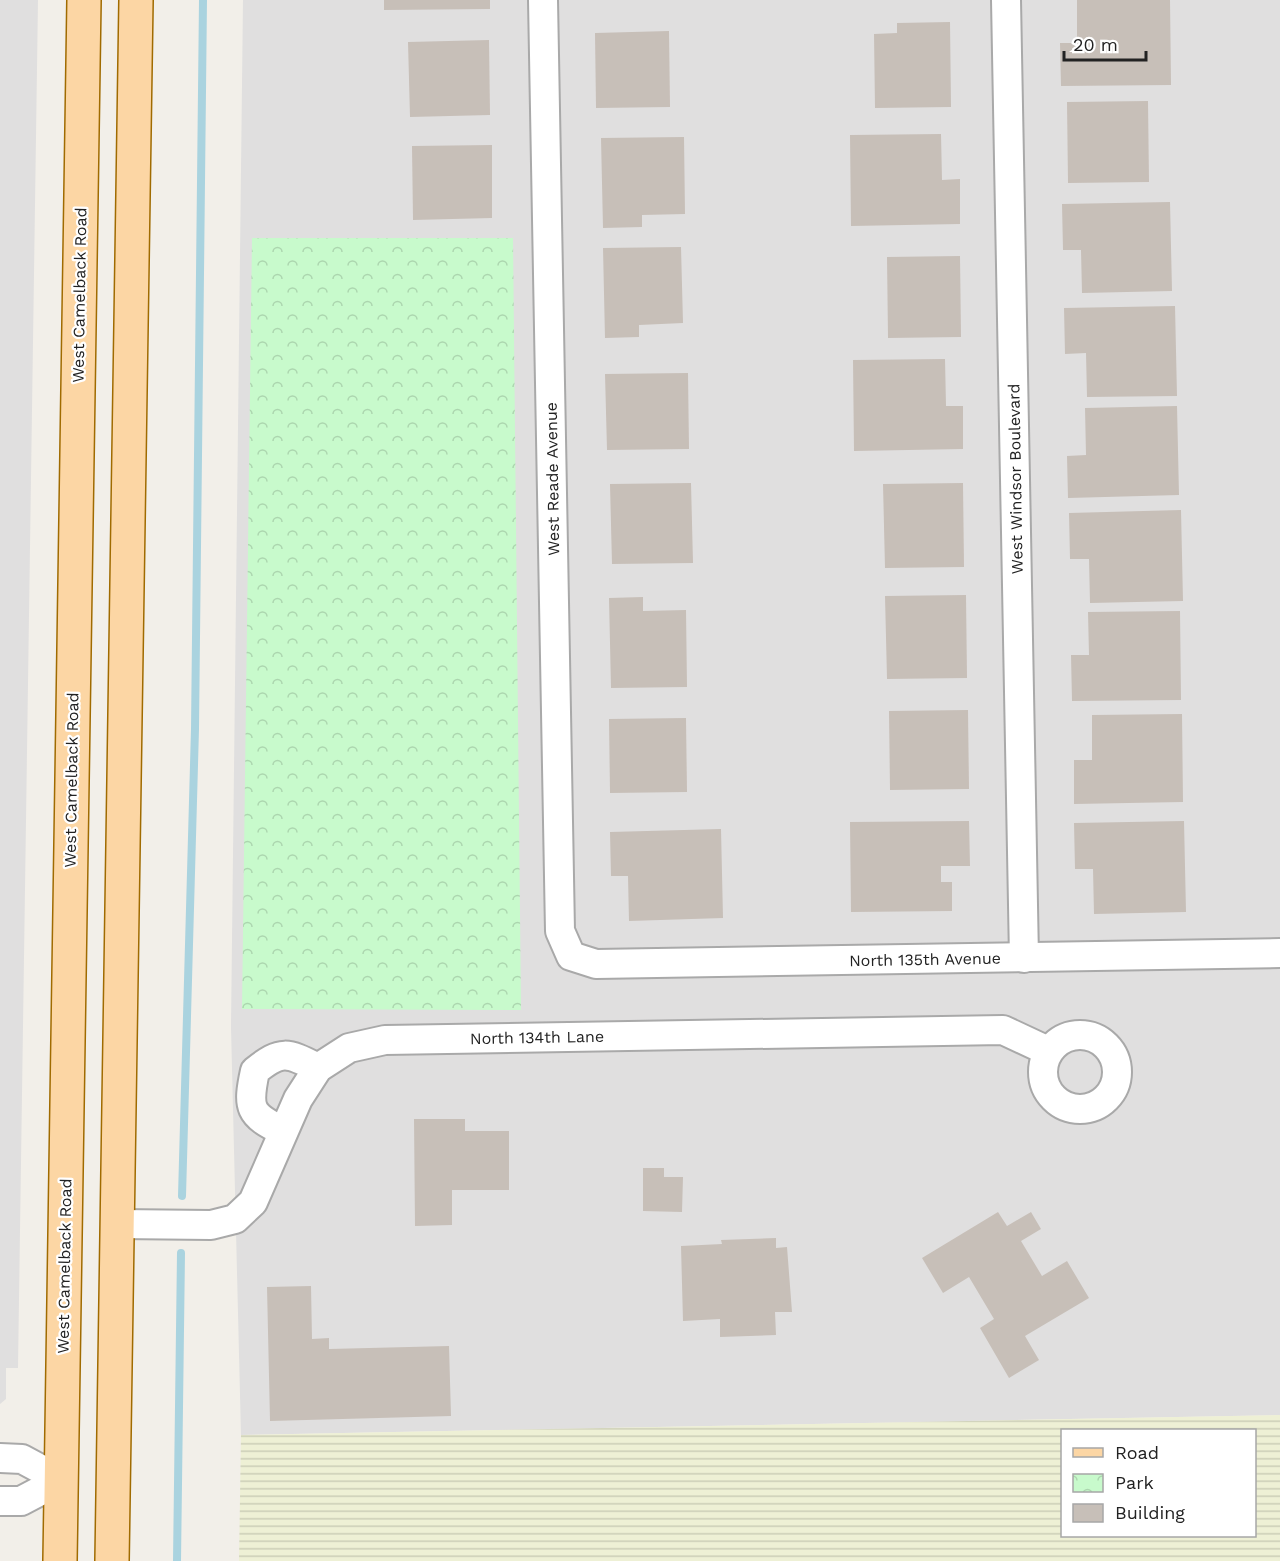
<svg xmlns="http://www.w3.org/2000/svg" width="1280" height="1561" font-family="'Work Sans',sans-serif">
  <style>
    .residential { fill: #e0dfdf }
    .farmland { fill: url(#farmland-rules); fill-rule: evenodd }
    .park { fill: url(#park-crowns) }
    .lines { fill: none; stroke-linecap: round; stroke-linejoin: round }
    .stream { stroke: #aad3df; stroke-width: 8 }
    .building { fill: #c7bfb8 }
    .street-casing { stroke: #a9a9a9; stroke-width: 32 }
    .primary-casing { stroke: #a06b00; stroke-width: 36 }
    .street { stroke: #fff; stroke-width: 28 }
    .primary { stroke: #fcd6a4; stroke-width: 33 }
    .labels { text-anchor: middle; stroke-width: 4.5; stroke-linejoin: round; paint-order: stroke }
    .street-label { font-size: 16px; fill: #222; stroke: #fff }
  </style>
  <defs>
    <pattern id="farmland-rules" width="6" height="5" patternUnits="userSpaceOnUse" patternTransform="scale(1.5)"><rect width="6" height="5" fill="#eef0d5"/><path d="M0 2.5h6" fill="none" stroke="#ccceb7"/></pattern>
    <pattern id="park-crowns" width="20" height="18" patternUnits="userSpaceOnUse" patternTransform="scale(1.5)"><rect width="20" height="18" fill="#c8facc"/><path d="M2 6a3 3 0 1 1 6 0M12 15a3 3 0 1 1 6 0" fill="none" stroke="#acd6af"/></pattern>
  </defs>
  <rect width="100%" height="100%" fill="#f2efe9"/>
  <!-- residential -->
  <g class="residential">
    <polygon points="0,0 38,0 18,1368 6,1368 6,1399 0,1404"/>
    <polygon points="243,0 1280,0 1280,1415 241,1435 231,1027"/>
  </g>
  <!-- farmland -->
  <path class="farmland" d="M1280,1415V1561H239L241,1435ZM1062,1430H1254V1536H1062Z"/>
  <!-- park -->
  <polygon class="park" points="252,238 513,238 521,1010 242,1009"/>
  <g class="lines">
    <!-- stream -->
    <g class="stream">
      <polyline points="182,1196 195,729 203,0"/>
      <polyline points="177,1561 181,1253"/>
    </g>
  </g>
  <!-- building -->
  <g class="building">
    <polygon points="384,0 490,0 490,9 384,10"/>
    <polygon points="1077,0 1170,0 1171,85 1061,86 1060,43 1077,43"/>
    <polygon points="950,22 951,107 875,108 874,34 897,33 897,23"/>
    <polygon points="669,31 670,107 596,108 595,33"/>
    <polygon points="489,40 490,115 410,117 408,42"/>
    <polygon points="1148,101 1149,182 1068,183 1067,102"/>
    <polygon points="941,134 942,180 960,179 960,224 851,226 850,135"/>
    <polygon points="684,137 685,214 642,215 642,227 603,228 601,138"/>
    <polygon points="492,145 492,218 413,220 412,146"/>
    <polygon points="1170,202 1172,291 1082,293 1081,250 1063,250 1062,204"/>
    <polygon points="681,247 683,323 639,325 639,337 605,338 603,248"/>
    <polygon points="960,256 961,337 888,338 887,257"/>
    <polygon points="1175,306 1177,396 1087,397 1086,353 1065,354 1064,308"/>
    <polygon points="945,359 946,406 963,406 963,449 854,451 853,360"/>
    <polygon points="688,373 689,449 607,450 605,374"/>
    <polygon points="1177,406 1179,495 1068,498 1067,456 1086,455 1085,408"/>
    <polygon points="691,483 693,563 612,564 610,484"/>
    <polygon points="963,483 964,567 885,568 883,484"/>
    <polygon points="1181,510 1183,601 1090,603 1089,559 1070,559 1069,513"/>
    <polygon points="966,595 967,678 887,679 885,596"/>
    <polygon points="643,597 643,611 686,610 687,687 611,688 609,598"/>
    <polygon points="1180,611 1181,700 1072,701 1071,655 1089,655 1088,612"/>
    <polygon points="968,710 969,789 890,790 889,711"/>
    <polygon points="1182,714 1183,802 1074,804 1074,760 1092,760 1092,715"/>
    <polygon points="686,718 687,792 610,793 609,719"/>
    <polygon points="969,821 970,866 941,866 941,882 952,882 952,911 851,912 850,822"/>
    <polygon points="1184,821 1186,912 1094,914 1093,869 1075,869 1074,823"/>
    <polygon points="721,829 723,918 629,921 628,876 611,876 610,832"/>
    <polygon points="414,1119 465,1119 465,1131 509,1131 509,1190 452,1190 452,1225 415,1226"/>
    <polygon points="643,1168 664,1168 664,1177 683,1177 682,1212 643,1211"/>
    <polygon points="998,1212 1007,1226 1031,1212 1041,1229 1021,1241 1042,1276 1067,1261 1089,1298 1025,1336 1039,1360 1009,1378 980,1328 994,1319 969,1277 943,1293 922,1258"/>
    <polygon points="776,1238 776,1248 787,1247 792,1312 775,1312 776,1335 720,1337 720,1319 683,1321 681,1246 722,1244 721,1240"/>
    <polygon points="311,1286 312,1339 329,1338 329,1349 449,1346 451,1416 270,1421 267,1287"/>
  </g>
  <g class="lines">
    <!-- street casing -->
    <g class="street-casing">
      <g id="street">
        <polyline points="543,0 560,931 571,956 596,964 1280,953"/>
        <polyline points="1006,0 1024,958"/>
        <circle cx="1080" cy="1072" r="37"/>
        <path d="M283,1131C249,1115 247,1108 255,1071C282,1049 288,1053 318,1068"/>
        <polyline points="119,1224 211,1225 235,1219 253,1202 298,1099 318,1068 349,1048 385,1040 1003,1030 1048,1051"/>
        <polyline points="0,1458 22,1459 61,1480"/>
        <polyline points="0,1501 21,1501 61,1480"/>
      </g>
    </g>
    <!-- primary casing -->
    <g class="primary-casing">
      <g id="primary">
        <polyline points="60,1561 84,0"/>
        <polyline points="112,1561 136,0"/>
      </g>
    </g>
    <!-- street -->
    <use href="#street" class="street"/>
    <!-- primary -->
    <use href="#primary" class="primary"/>
  </g>
  <g class="labels">
    <!-- street labels -->
    <g class="street-label">
      <text transform="translate(79 295) rotate(-89)" y="6">West Camelback Road</text>
      <text transform="translate(552 479) rotate(-91)" y="6">West Reade Avenue</text>
      <text transform="translate(1015 479) rotate(-91)" y="6">West Windsor Boulevard</text>
      <text transform="translate(71 780) rotate(-89)" y="6">West Camelback Road</text>
      <text transform="translate(925 959) rotate(-1)" y="6">North 135th Avenue</text>
      <text transform="translate(537 1037) rotate(-1)" y="6">North 134th Lane</text>
      <text transform="translate(64 1266) rotate(-89)" y="6">West Camelback Road</text>
    </g>
  </g>
  <!-- legend -->
  <rect x="1061" y="1429" width="195" height="108" fill="#ffffff" stroke="#a7a7a7" stroke-width="1.5"/>
  <rect x="1073" y="1448" width="30" height="9" fill="#fcd6a4" stroke="#a7a7a7" stroke-width="1.5"/>
  <text x="1115" y="1459" font-size="18" fill="#222222">Road</text>
  <rect x="1073" y="1474" width="30" height="18" fill="url(#park-crowns)" stroke="#a7a7a7" stroke-width="1.5"/>
  <text x="1115" y="1489" font-size="18" fill="#222222">Park</text>
  <rect x="1073" y="1504" width="30" height="18" fill="#c7bfb8" stroke="#a7a7a7" stroke-width="1.5"/>
  <text x="1115" y="1519" font-size="18" fill="#222222">Building</text>
  <!-- scale -->
  <path d="M1064 51v9h82v-9" fill="none" stroke="#222222" stroke-width="3"/>
  <text x="1073" y="51" font-size="18" fill="#222222" stroke="#ffffff" stroke-width="4.5" paint-order="stroke">20 m</text>
</svg>
